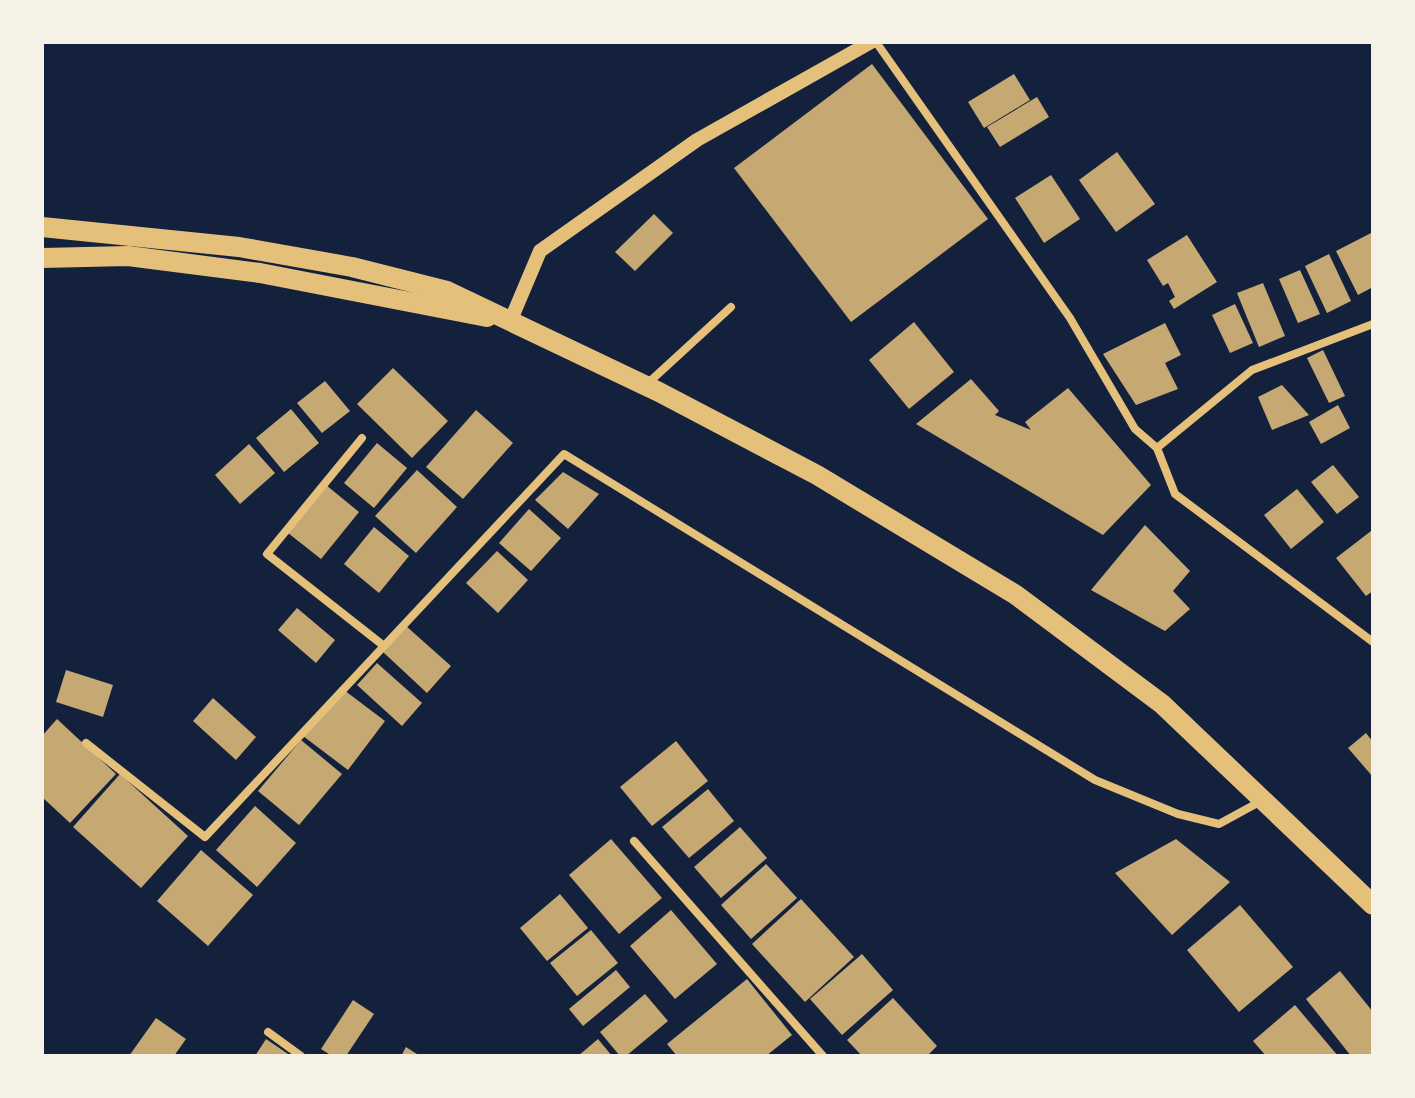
<svg xmlns="http://www.w3.org/2000/svg" width="1415" height="1098" font-family="'Public Sans',sans-serif">
  <style>
    .building { fill: #c6a872 }
    .lines { fill: none; stroke-linecap: round; stroke-linejoin: round }
    .minor { stroke: #e5c07b; stroke-width: 8 }
    .tertiary { stroke: #e5c07b; stroke-width: 14 }
    .primary { stroke: #e5c07b; stroke-width: 20 }
  </style>
  <rect width="100%" height="100%" fill="#14213d"/>
  <!-- building -->
  <g class="building">
    <polygon points="872,64 988,219 851,322 734,168"/>
    <polygon points="1014,74 1030,100 984,128 968,102"/>
    <polygon points="1037,97 1049,117 1000,147 987,127"/>
    <polygon points="1117,152 1155,204 1116,232 1079,180"/>
    <polygon points="1051,175 1080,219 1044,243 1015,198"/>
    <polygon points="654,214 673,233 635,271 615,252"/>
    <polygon points="1373,232 1373,287 1358,295 1336,251"/>
    <polygon points="1187,235 1217,282 1174,309 1169,301 1175,297 1168,283 1163,286 1147,260"/>
    <polygon points="1329,254 1351,301 1327,313 1305,266"/>
    <polygon points="1300,270 1320,314 1298,323 1279,279"/>
    <polygon points="1263,283 1285,336 1259,347 1237,293"/>
    <polygon points="1235,304 1253,343 1230,353 1212,315"/>
    <polygon points="914,322 954,372 909,409 869,360"/>
    <polygon points="1165,323 1181,355 1165,363 1178,389 1136,405 1103,354"/>
    <polygon points="1323,350 1345,396 1329,403 1307,358"/>
    <polygon points="393,368 448,421 412,458 357,404"/>
    <polygon points="971,379 999,411 995,415 1031,430 1025,422 1068,388 1151,485 1103,535 916,424"/>
    <polygon points="325,381 350,411 322,433 297,403"/>
    <polygon points="1282,385 1309,415 1272,430 1258,397"/>
    <polygon points="1338,405 1350,428 1321,444 1309,422"/>
    <polygon points="291,409 319,443 284,472 256,438"/>
    <polygon points="476,410 513,443 463,499 426,467"/>
    <polygon points="377,443 407,468 374,508 344,483"/>
    <polygon points="249,444 275,473 240,504 215,475"/>
    <polygon points="1333,465 1359,497 1337,514 1311,482"/>
    <polygon points="417,470 457,507 416,553 375,516"/>
    <polygon points="563,472 599,494 568,529 535,500"/>
    <polygon points="326,485 359,512 321,559 288,533"/>
    <polygon points="1297,489 1324,522 1291,549 1264,515"/>
    <polygon points="529,509 561,538 531,571 499,543"/>
    <polygon points="1145,525 1190,571 1173,591 1190,609 1165,631 1091,590"/>
    <polygon points="374,527 409,556 379,593 344,564"/>
    <polygon points="1371,531 1373,591 1366,596 1336,558"/>
    <polygon points="497,551 528,580 498,613 466,583"/>
    <polygon points="297,608 335,640 316,663 278,630"/>
    <polygon points="406,626 451,666 427,693 383,652"/>
    <polygon points="377,663 422,703 402,726 357,685"/>
    <polygon points="66,670 113,685 103,717 56,702"/>
    <polygon points="340,687 385,721 348,770 303,736"/>
    <polygon points="213,698 256,737 236,760 193,721"/>
    <polygon points="57,719 116,774 70,823 42,797 42,736"/>
    <polygon points="1366,733 1373,742 1373,777 1348,748"/>
    <polygon points="301,740 342,774 299,825 258,791"/>
    <polygon points="676,741 708,781 652,826 620,787"/>
    <polygon points="120,774 188,836 141,888 73,827"/>
    <polygon points="708,789 734,821 689,858 662,827"/>
    <polygon points="255,806 296,843 257,887 216,850"/>
    <polygon points="740,827 767,858 721,898 694,867"/>
    <polygon points="611,839 662,898 619,934 569,875"/>
    <polygon points="1176,839 1230,882 1172,935 1115,873"/>
    <polygon points="201,850 253,895 208,946 157,901"/>
    <polygon points="766,864 797,898 751,939 721,905"/>
    <polygon points="560,894 588,928 547,961 520,928"/>
    <polygon points="801,899 854,957 805,1002 752,944"/>
    <polygon points="1240,905 1293,967 1239,1012 1187,950"/>
    <polygon points="671,910 717,964 675,999 630,946"/>
    <polygon points="591,930 618,963 577,996 550,963"/>
    <polygon points="862,954 893,990 842,1035 810,999"/>
    <polygon points="616,970 630,987 583,1026 569,1009"/>
    <polygon points="1340,971 1373,1012 1373,1056 1351,1056 1306,999"/>
    <polygon points="747,979 792,1035 766,1056 677,1056 667,1044"/>
    <polygon points="645,994 668,1021 626,1056 620,1056 600,1032"/>
    <polygon points="893,998 937,1046 927,1056 862,1056 847,1040"/>
    <polygon points="353,1000 374,1014 346,1056 332,1056 321,1049"/>
    <polygon points="1295,1005 1338,1056 1266,1056 1253,1041"/>
    <polygon points="156,1018 186,1039 174,1056 129,1056"/>
    <polygon points="266,1039 291,1056 255,1056"/>
    <polygon points="598,1039 612,1056 578,1056"/>
    <polygon points="406,1047 420,1056 401,1056"/>
  </g>
  <g class="lines">
    <!-- minor -->
    <g class="minor">
      <polyline points="876,42 1070,318 1135,429 1157,448 1175,494 1373,642"/>
      <polyline points="646,385 731,307"/>
      <polyline points="362,438 267,554 384,646"/>
      <polyline points="1157,448 1252,370 1373,324"/>
      <polyline points="86,743 205,837 564,454 1095,780 1178,814 1219,824 1263,800"/>
      <polyline points="634,841 823,1056"/>
      <polyline points="268,1032 301,1056"/>
    </g>
    <!-- tertiary -->
    <polyline class="tertiary" points="510,322 540,251 697,140 871,42"/>
    <!-- primary -->
    <g class="primary">
      <polyline points="42,227 239,247 352,267 447,291 659,392 817,475 1016,595 1162,704 1373,905"/>
      <polyline points="42,258 128,256 260,273 487,317"/>
    </g>
  </g>
  <!-- border -->
  <rect width="1415" height="1098" fill="none" stroke="#f6f1e7" stroke-width="88"/>
</svg>
